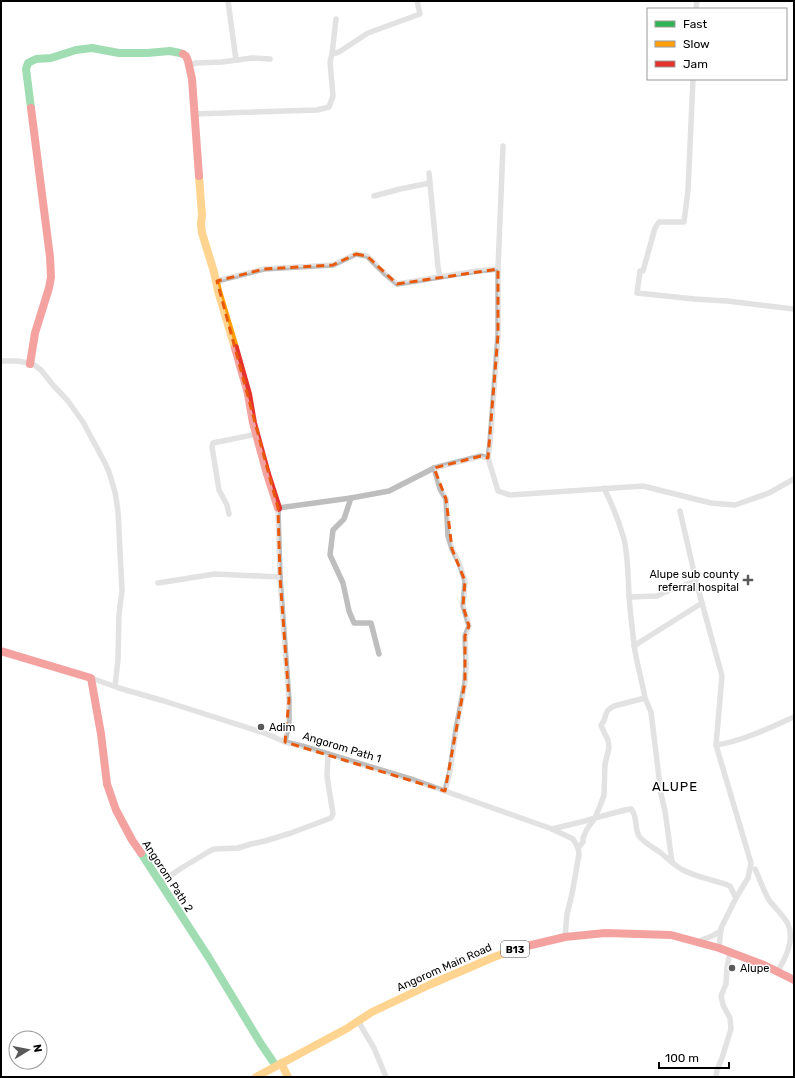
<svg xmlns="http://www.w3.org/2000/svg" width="795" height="1078" font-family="Rubik,sans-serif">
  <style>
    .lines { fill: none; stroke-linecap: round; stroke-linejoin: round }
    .street { stroke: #bebebe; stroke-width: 5.5 }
    .fast { stroke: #30b455; stroke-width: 8 }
    .slow { stroke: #ff9f0a; stroke-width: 8 }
    .jam { stroke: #e5322d; stroke-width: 8 }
    .marked { fill: none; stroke: #e8590c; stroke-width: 3; stroke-dasharray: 8 5; stroke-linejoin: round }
    .poi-dot { fill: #595959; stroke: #fff; stroke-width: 1.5 }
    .labels { text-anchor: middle; stroke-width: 3; stroke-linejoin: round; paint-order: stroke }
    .shield { fill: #fff; stroke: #4c4c4c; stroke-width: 1 }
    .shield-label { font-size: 10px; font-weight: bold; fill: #000 }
    .poi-label { font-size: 11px; fill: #000; stroke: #fff; text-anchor: start }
    .street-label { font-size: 11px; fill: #000; stroke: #fff }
    .quarter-label { font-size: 13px; letter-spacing: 1px; fill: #000; stroke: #fff }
  </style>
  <rect width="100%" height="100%" fill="#fff"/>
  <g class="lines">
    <!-- street -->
    <g class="street">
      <polyline points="228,1 236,60"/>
      <polyline points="696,9 697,1"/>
      <polyline points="332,54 336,19"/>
      <polyline points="189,65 196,63 222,62 252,58 270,59"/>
      <polyline points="693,79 688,190 684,222 659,222 655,228 643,271 640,271 637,293 694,299 727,301 794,309"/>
      <polyline points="194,114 317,110 329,107 333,96 330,62 332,54 339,52 368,33 420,14 417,1"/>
      <polyline points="429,173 438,267 440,277"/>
      <polyline points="374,196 400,189 430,183"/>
      <polyline points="217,281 264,269 333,265 356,254 367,256 385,274 397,284 477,271 498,269"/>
      <polyline points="1,361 18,361 33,364 41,370 53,385 68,401 83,422 105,463 109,472 115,492 118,511 122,591 119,614 118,660 115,686"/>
      <polyline points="488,458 490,442 498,335 498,269 503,146"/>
      <polyline points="434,468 440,489 446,499 448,536 452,549 459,563 465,581 463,606 469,626 465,636 466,665 465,682 456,729 450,771 445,791"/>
      <polyline points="351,498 344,519 333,530 330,555 343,583 349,611 354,623 371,623 379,654"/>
      <polyline points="680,511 696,581 722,676 716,745 751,863 748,878 736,898"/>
      <polyline points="229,514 227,505 219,490 212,447 213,443 257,434"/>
      <polyline points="158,583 215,574 280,577"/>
      <polyline points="629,597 657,596 672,589 696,581"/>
      <polyline points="634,646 640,642 702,603"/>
      <polyline points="91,678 119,688 164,701 267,734 285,742 302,746 414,780 552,829 573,839 578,848 579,854 572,894 567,914 565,937"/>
      <polyline points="645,698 651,712 661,794 665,811 672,862"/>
      <polyline points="285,742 289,722 289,700 280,577 278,508 351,498 389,491 434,468 481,456 488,458 498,491 510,495 643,486 711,503 735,505 769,493 794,479"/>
      <path d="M716,745C743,741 769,728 794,717"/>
      <path d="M552,829L585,821L595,818L600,806L604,795L605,764L609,748L608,740L603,730L601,725C608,718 602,712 614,706L645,698C642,680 636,662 634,644C632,627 630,611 629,595C628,576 628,557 624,539C619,522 612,504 604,488"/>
      <path d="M578,848L583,842V838L587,829L595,818L625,810L631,809C638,816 634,828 639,836C644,843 654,848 661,853C668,859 675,866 683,870C698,878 715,880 730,886L736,898L721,928L719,948"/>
      <path d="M755,869C760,879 763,890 769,900C775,908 783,915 788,924C795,940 786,958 777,972"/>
      <polyline points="160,883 180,869 208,852 214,849 238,848 251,844 265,841 291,833 331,818 333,814 327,776 328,754"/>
      <polyline points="699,941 712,936 721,931"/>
      <polyline points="358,1021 374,1048 386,1077"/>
      <polyline points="716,1077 717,1070 722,1058 731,1029 730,1018 723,1005 721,996 726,984 727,968 730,952"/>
    </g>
    <!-- fast -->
    <g class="fast">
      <polyline points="31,108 26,69 28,63 36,59 51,58 76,50 92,48 119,53 147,53 170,51 180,53 183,54"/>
      <polyline points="141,853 209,958 261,1044 276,1066"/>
    </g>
    <!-- slow -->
    <g class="slow">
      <polyline points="199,176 202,215 201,224 202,233 214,272 218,291 235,348"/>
      <polyline points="281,1063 288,1077"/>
      <polyline points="256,1077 346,1029 372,1012 429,985 494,957 516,949 527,946"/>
    </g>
    <!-- jam -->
    <g class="jam">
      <polyline points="183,54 186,56 188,61 192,79 199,176"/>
      <polyline points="235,348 248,394 253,423 267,474 278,508"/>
      <polyline points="30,364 35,333 49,288 51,277 50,257 31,108"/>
      <polyline points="1,651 91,678 101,734 107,784 116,810 132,840 141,853"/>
      <polyline points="527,946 565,937 605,933 671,935 719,948 764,965 794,980"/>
    </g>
  </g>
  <!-- marked area -->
  <path d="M0 0H795V1078H0ZM356,254L367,256L397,284L498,269V335L488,458L481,456L434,468L446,499L452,549L465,581L463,606L469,626L465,636V682L445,791L285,742L289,700L280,577L278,508L217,281L264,269L333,265Z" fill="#fff" fill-opacity=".55" fill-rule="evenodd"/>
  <path class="marked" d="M356,254L367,256L397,284L498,269V335L488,458L481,456L434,468L446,499L452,549L465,581L463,606L469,626L465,636V682L445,791L285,742L289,700L280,577L278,508L217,281L264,269L333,265Z"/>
  <!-- markers -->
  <g class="poi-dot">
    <path d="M746 574h4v4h4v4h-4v4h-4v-4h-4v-4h4z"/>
    <circle cx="261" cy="727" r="4"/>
    <circle cx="732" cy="968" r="4"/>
  </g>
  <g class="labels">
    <!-- shield labels -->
    <rect class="shield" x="501" y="941" width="28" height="16" rx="3"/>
    <g class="shield-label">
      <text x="515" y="953">B13</text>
    </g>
    <!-- poi labels -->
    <g class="poi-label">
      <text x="739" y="578" text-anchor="end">Alupe sub county<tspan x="739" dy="13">referral hospital</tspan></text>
      <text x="269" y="731">Adim</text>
      <text x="740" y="972">Alupe</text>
    </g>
    <!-- street labels -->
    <g class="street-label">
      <text transform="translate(342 747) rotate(17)" y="4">Angorom Path 1</text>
      <text transform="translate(168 876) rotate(57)" y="4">Angorom Path 2</text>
      <text transform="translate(444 967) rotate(-24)" y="4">Angorom Main Road</text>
    </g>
    <!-- quarter labels -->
    <g class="quarter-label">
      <text x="675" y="791">ALUPE</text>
    </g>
  </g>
  <!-- border -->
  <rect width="795" height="1078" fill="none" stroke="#000000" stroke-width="4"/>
  <!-- legend -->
  <rect x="647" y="8" width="140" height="72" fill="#ffffff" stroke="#999999"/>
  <rect x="655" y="21" width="20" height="6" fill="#30b455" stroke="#999999"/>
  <text x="683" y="28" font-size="12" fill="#000000">Fast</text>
  <rect x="655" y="41" width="20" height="6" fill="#ff9f0a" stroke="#999999"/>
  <text x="683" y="48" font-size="12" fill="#000000">Slow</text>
  <rect x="655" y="61" width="20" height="6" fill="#e5322d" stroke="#999999"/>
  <text x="683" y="68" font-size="12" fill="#000000">Jam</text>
  <!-- north arrow -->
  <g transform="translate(28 1050) rotate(80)"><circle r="19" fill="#ffffff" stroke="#999999"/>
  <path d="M0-3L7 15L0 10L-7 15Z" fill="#595959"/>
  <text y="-6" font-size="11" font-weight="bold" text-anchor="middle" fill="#000000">N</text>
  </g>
  <!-- scale -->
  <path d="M659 1062v6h70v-6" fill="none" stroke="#000000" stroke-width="2"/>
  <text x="665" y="1062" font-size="12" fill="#000000" stroke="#ffffff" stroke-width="3" paint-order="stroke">100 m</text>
</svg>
